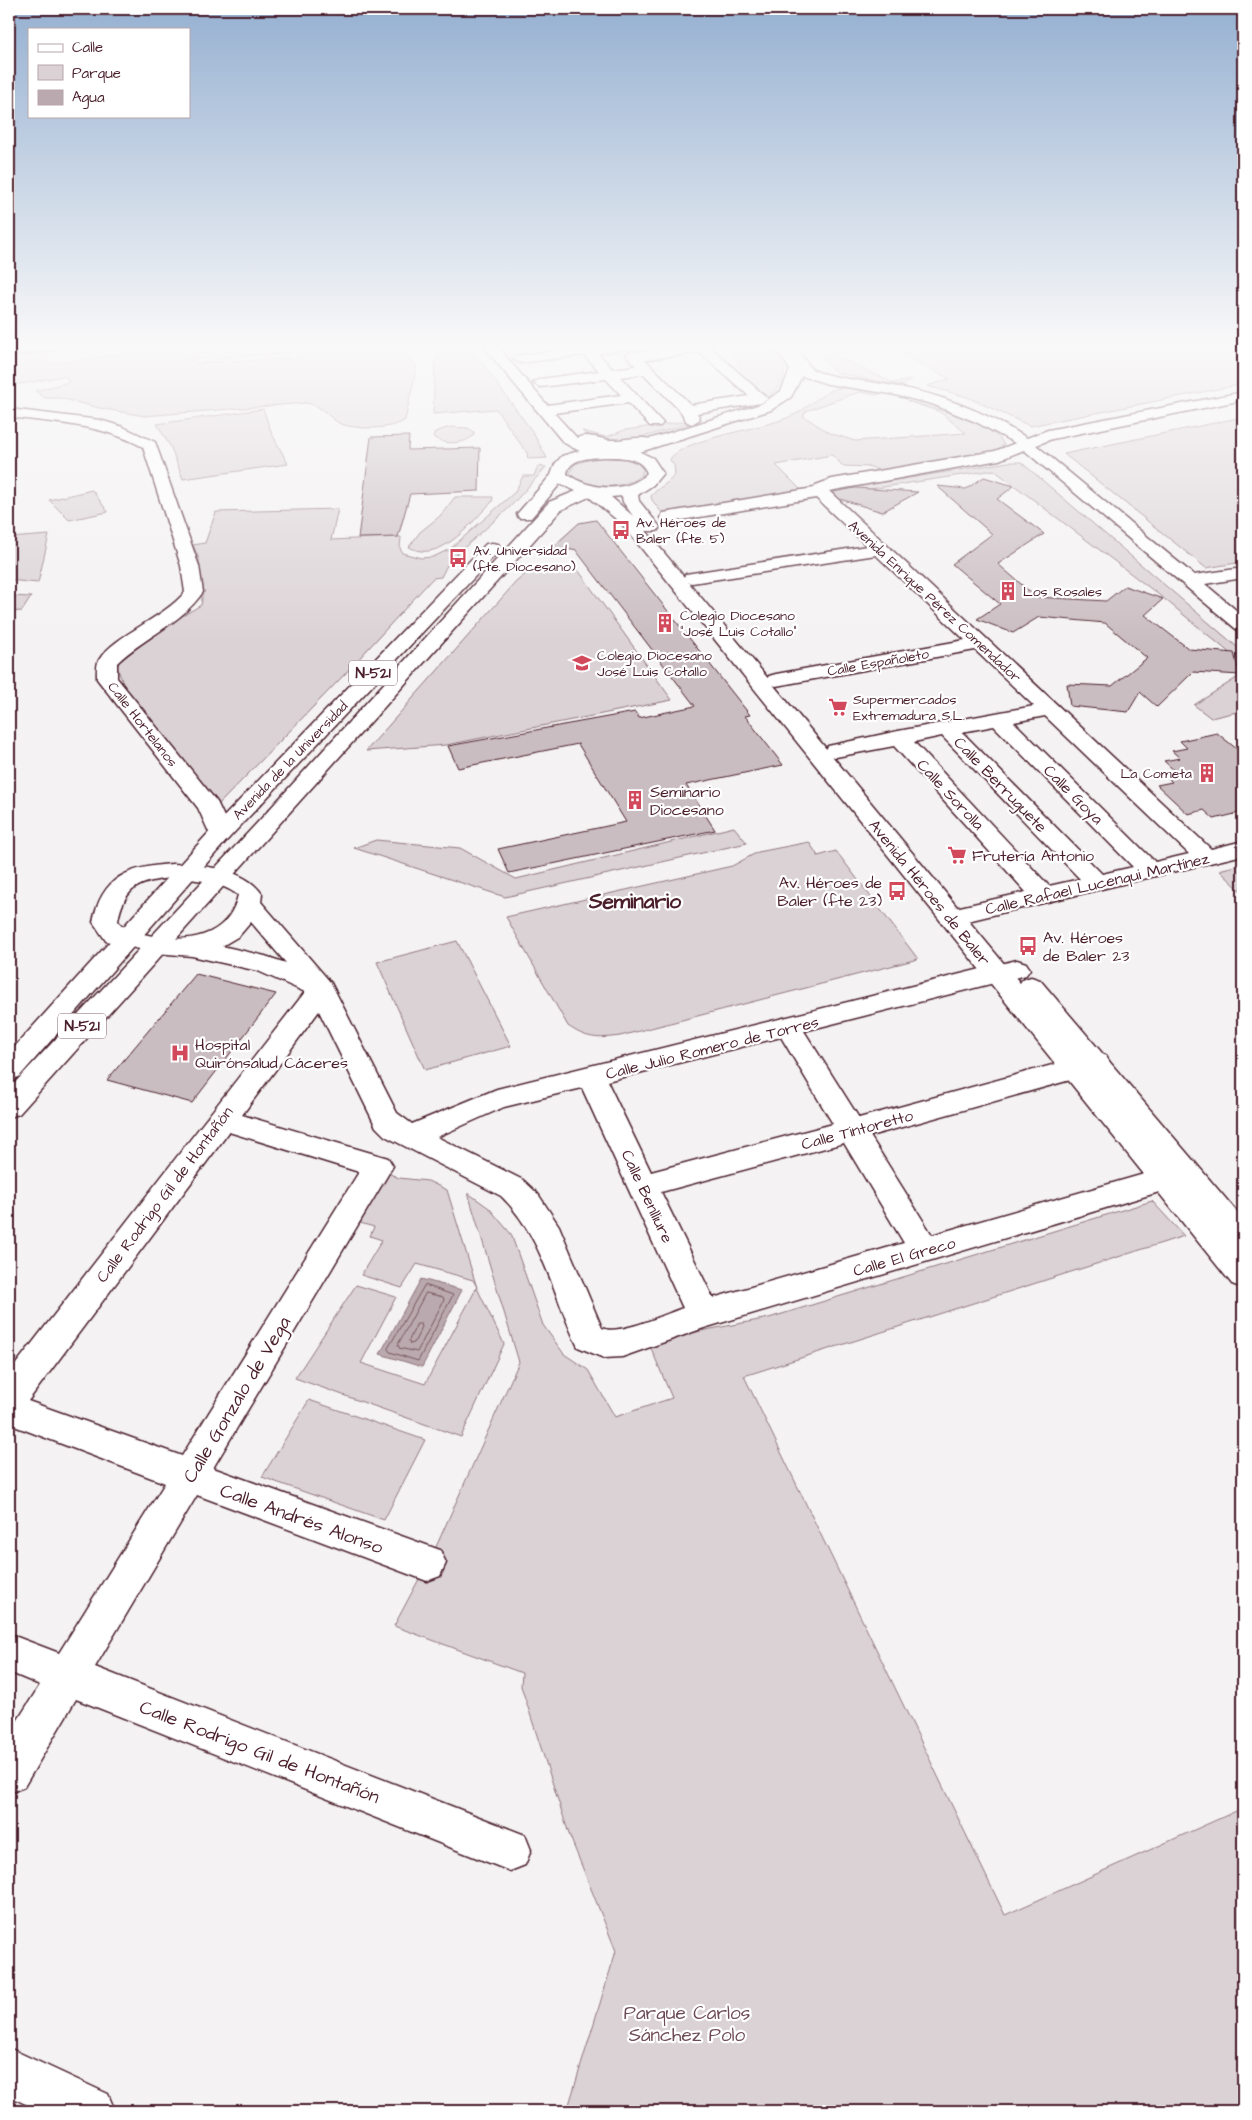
<svg xmlns="http://www.w3.org/2000/svg" width="1252" height="2120" font-family="'Architects Daughter',sans-serif">
  <style>
    .green { fill: #dbd2d5; stroke: #927880 }
    .water { fill: #baa9ae; stroke: #8d727a }
    .lines { fill: none; stroke-linecap: round; stroke-linejoin: round }
    .shore { stroke: #77565f; stroke-width: 1 }
    .building { fill: #cabdc1; stroke: #4a1f2b }
    .minor-casing { stroke: #4a1f2b; stroke-width: 3 }
    .major-casing { stroke: #4a1f2b; stroke-width: 3 }
    .minor { fill: #fff; fill-rule: evenodd }
    .major { fill: #fff; fill-rule: evenodd }
    .labels { text-anchor: middle; stroke-width: 4.5; stroke-linejoin: round; paint-order: stroke }
    .far-poi-label { font-size: 14px; fill: #4a1f2b; stroke: #fff; text-anchor: start }
    .far-street-label { font-size: 14px; fill: #4a1f2b; stroke: #fff }
    .shield { fill: #fff; stroke: #80626b; stroke-width: 1 }
    .shield-label { font-size: 15px; font-weight: bold; fill: #4a1f2b }
    .street-label { font-size: 16px; fill: #4a1f2b; stroke: #fff }
    .poi-label { font-size: 16px; fill: #4a1f2b; stroke: #fff; text-anchor: start }
    .near-street-label { font-size: 19px; fill: #4a1f2b; stroke: #fff }
    .near-park-label { font-size: 19px; fill: #6e4c56; stroke: #fff }
    .district-label { font-size: 21px; font-weight: bold; fill: #4a1f2b; stroke: #fff }
  </style>
  <rect width="100%" height="100%" fill="#f4f2f2"/>
  <filter id="ink" filterUnits="userSpaceOnUse"><feTurbulence type="fractalNoise" baseFrequency=".02" numOctaves="2"/><feDisplacementMap in="SourceGraphic" scale="10" xChannelSelector="R" yChannelSelector="G"/><feConvolveMatrix kernelMatrix="1 2 1 2 8 2 1 2 1" color-interpolation-filters="sRGB"/></filter>
  <g filter="url(#ink)">
    <!-- green -->
    <g class="green">
      <path d="M169,346H213L211,349L186,358L196,363L302,358L296,355L352,346H410H407L403,353L417,366L405,420C393,430 353,430 339,423C326,416 324,406 306,403L144,416L99,408L60,398H45L35,391L69,382L64,376L22,384L9,383V357L44,353L49,364L136,352Z"/>
      <path d="M244,346H329L332,347C301,353 271,354 240,348Z"/>
      <polygon points="453,346 469,346 532,431 547,458 528,459 527,453 496,409 433,414 435,362 439,355"/>
      <path d="M741,346H764C794,361 788,380 766,399L731,366L740,363L731,353L748,351Z"/>
      <path d="M813,346H864L867,347L833,355L894,383L911,380L901,386L838,373C827,368 823,353 813,346Z"/>
      <polygon points="868,346 1243,346 1243,384 1030,426 967,397 927,386 950,379 889,347 874,349"/>
      <polygon points="219,350 248,354 290,354 193,359 200,354"/>
      <path d="M839,388H856L881,393L877,395L859,392L806,411L803,416L830,433L855,441L966,433L940,412L907,401C929,406 996,424 1004,445L996,451L880,471L871,467L843,466L832,455L776,465L803,492L662,513L652,500L651,496C658,487 669,484 675,474L674,465L670,460C675,445 728,434 744,430C759,426 775,423 789,417C808,410 820,392 839,388Z"/>
      <polygon points="263,409 272,434 288,464 183,479 171,448 157,424"/>
      <polygon points="1243,417 1243,562 1206,568 1064,454"/>
      <path d="M688,421L691,423C661,431 609,453 582,431L606,437L625,430Z"/>
      <path d="M450,427L468,428L474,432V435C464,445 444,445 433,437L435,432Z"/>
      <path d="M598,457C614,457 633,455 643,469L642,474C629,489 579,493 570,472L575,464Z"/>
      <polygon points="1008,462 1021,462 1243,652 1243,664 1167,601 994,470 864,490 841,491 848,488"/>
      <polygon points="538,466 546,467 510,507 449,561 441,577 433,578 344,675 219,804 124,686 117,667 122,656 149,636 201,605 202,599 199,559 193,545 205,543 216,512 338,509 331,540 401,537 400,548 402,553 421,558 433,557 450,549 515,492 523,476 534,476"/>
      <polygon points="92,490 108,512 69,520 49,500"/>
      <path d="M455,497H493L492,502C472,521 441,565 409,547L420,532L440,516Z"/>
      <polygon points="49,535 38,583 9,580 9,538"/>
      <polygon points="578,570 672,700 446,745 366,751 516,582 528,572"/>
      <polygon points="9,596 31,597 22,611 9,612"/>
      <polygon points="1243,674 1243,713 1241,711 1211,718 1194,705"/>
      <polygon points="734,827 747,843 505,897 354,848 376,840 460,848 516,879"/>
      <path d="M809,842L818,856L836,851L918,959L620,1036C597,1039 587,1039 568,1026L506,917L732,866L758,852Z"/>
      <polygon points="1243,864 1243,893 1219,870"/>
      <polygon points="457,941 511,1046 425,1070 377,962"/>
      <polygon points="388,1173 399,1178 428,1181 447,1190 477,1288 504,1344 461,1437 295,1378 356,1285 396,1297 361,1363 425,1384 477,1287 473,1280 417,1264 402,1288 361,1275 382,1240 370,1236 374,1227 360,1223"/>
      <polygon points="468,1193 489,1208 511,1234 543,1325 564,1354 588,1370 615,1417 672,1398 648,1341 769,1318 1152,1201 1184,1236 744,1376 1005,1915 1243,1808 1243,2111 567,2111 616,1951 569,1834 521,1686 522,1673 394,1626 435,1549 519,1362"/>
      <polygon points="309,1400 425,1440 384,1520 262,1477"/>
    </g>
    <!-- water -->
    <polygon class="water" points="421,1279 462,1290 422,1367 380,1354"/>
    <g class="lines">
      <!-- shore -->
      <g class="shore">
        <polygon points="425,1285 453,1295 418,1361 390,1352 388,1349"/>
        <polygon points="426,1293 443,1297 444,1300 417,1352 399,1348 398,1345"/>
        <polygon points="417,1324 421,1324 422,1327 414,1343 410,1344 409,1341"/>
      </g>
    </g>
    <!-- building -->
    <g class="building">
      <polygon points="409,436 408,450 480,448 479,491 410,494 398,537 358,538 371,437"/>
      <polygon points="984,477 1014,486 997,499 1044,534 998,564 1036,597 1106,601 1125,586 1163,599 1145,615 1189,649 1234,653 1240,675 1193,672 1157,707 1140,692 1128,712 1070,706 1067,684 1112,686 1147,658 1105,623 1039,617 1013,633 977,619 1000,604 952,564 992,534 937,486 966,489"/>
      <polygon points="855,488 918,492 882,512 840,499 833,492"/>
      <polygon points="596,520 750,715 745,716 783,765 686,785 715,830 509,873 498,849 626,822 578,744 458,768 448,746 635,712 639,718 695,706 575,549 545,554 579,523"/>
      <polygon points="1217,733 1243,754 1243,812 1214,819 1204,810 1188,814 1157,785 1172,782 1164,774 1176,772 1164,761 1180,758 1172,751 1187,748 1180,741"/>
      <polygon points="196,974 276,994 192,1103 107,1080"/>
    </g>
    <g class="lines">
      <!-- minor casing -->
      <g class="minor-casing">
        <g id="minor">
          <polygon points="21,346 60,346 53,350 9,355 9,347"/>
          <path d="M483,346H497L547,405L621,395L606,379L540,387L533,383L540,379L599,371L584,355L520,363L513,359L515,356L577,348L576,346H631L629,349L598,353L612,369L636,366L626,355L633,351L638,352L685,346H709L768,399L761,403L697,413L700,419L692,424L687,422L681,412L644,374L620,377L660,420L663,423L660,426H650L628,403L554,413L577,438C588,432 603,441 615,440C626,440 650,434 657,443L649,448L609,449L611,452L609,455C593,459 576,450 563,442ZM699,352L749,396L691,405L645,360Z"/>
          <path d="M9,409L100,420L123,427L155,442L199,566L203,592C181,624 144,637 117,663V678L217,802L232,834L228,839L220,841L212,839L198,808L97,679C97,673 96,665 99,660C114,635 163,619 185,592L181,566L143,447C101,424 55,423 9,417Z"/>
          <path d="M1026,439L1031,441L1194,575L1243,568V578L1205,584L1243,616V631L1236,629L1024,450L999,460L829,491L1211,849L1243,841V855L951,925L942,923L939,917L942,911L1026,892L894,746L836,757L828,756L825,751L828,746L898,731L1034,706L975,650L776,686L769,684L766,680L769,676L776,674L965,640L876,555L692,583L686,582L683,578L686,574L692,573L867,546L816,498L669,522L663,521L661,517L663,513L669,512L814,488L816,485L832,479L995,451ZM1045,716L1189,854L1155,862L1014,722ZM994,726L1133,867L1102,874L962,732ZM942,736L1080,879L1049,886L914,742Z"/>
          <path d="M172,864C201,865 245,868 262,894L261,902L331,983L397,1113L412,1124L497,1089L1017,960L1026,963L1030,969L1026,975L804,1031L859,1118L1096,1053L1106,1056L1110,1063L1106,1070L870,1136L932,1235L1186,1162L1196,1165L1201,1173L1196,1181L1186,1184L704,1328L622,1357L604,1358L578,1347C553,1296 543,1236 501,1196L385,1136L376,1127L319,1011L242,1115L388,1158L393,1166L213,1468L440,1550L446,1563L440,1576L427,1581L197,1495L95,1667L525,1835L531,1850L525,1865L510,1871L76,1699L24,1787L9,1793V1734L40,1685L9,1672V1634L59,1653L165,1483L9,1424V1373L305,992L258,971L192,956L156,953L106,941L93,922C102,876 129,867 172,864ZM172,878C195,879 219,881 238,895C228,939 185,944 148,935C136,932 125,931 118,921C124,887 140,881 172,878ZM251,922L286,963L265,956L222,946L239,936ZM781,1037L833,1124L651,1172L607,1081ZM582,1088L683,1308C665,1314 619,1336 602,1328L559,1226L538,1194L523,1180L437,1137L504,1107ZM229,1132L359,1172L182,1456L28,1401ZM844,1143L904,1243L713,1298L661,1192Z"/>
        </g>
      </g>
      <!-- major casing -->
      <g class="major-casing">
        <g id="major">
          <path d="M771,346C791,344 802,352 811,369L821,373C844,380 869,381 893,386C941,394 985,412 1027,438L1048,430L1243,392V400L1052,439L1026,449L976,422L932,404L891,394L828,384L802,376L791,397L771,410L640,452L653,458L663,473L653,485L638,495L639,501L660,527L657,531H646L1020,983L1022,980L1031,977L1040,980L1243,1219V1288L1232,1284L622,524L589,497L561,510L19,1114L9,1117V1089L258,822L549,502L576,491L560,484L531,518H519L517,514L551,475L555,464L562,456L582,450L633,444L761,404L781,391L790,370L779,353ZM603,457C618,457 641,456 647,473C628,494 589,490 567,474C569,458 590,458 603,457ZM622,496L623,502L633,516L611,497Z"/>
          <polygon points="492,543 498,544 501,548 498,552 228,839 19,1077 9,1080 9,1053 212,829 486,544"/>
          <polygon points="9,2048 108,2094 115,2111 40,2111 9,2096"/>
        </g>
      </g>
      <!-- minor -->
      <use href="#minor" class="minor"/>
      <!-- major -->
      <use href="#major" class="major"/>
    </g>
  </g>
  <!-- sky -->
  <linearGradient id="sky" x2="0" y2="1"><stop stop-color="#95b0d1"/><stop offset="0.54" stop-color="#faf9f9"/><stop offset="1" stop-color="#faf9f9" stop-opacity="0"/></linearGradient>
  <rect width="1252" height="642" fill="url(#sky)"/>
  <!-- icons -->
  <defs>
    <g id="bus-bare" transform="scale(1.5)"><path d="M-5-6H5V4H4V6H2V4H-2V6H-4V4H-5ZM-3.5-4V0h7V-4ZM-3.5 1.2v1.5H-2V1.2ZM2 1.2v1.5H3.5V1.2Z" fill="#d1495b" stroke="#fff" stroke-width="2.5" paint-order="stroke"/></g>
    <g id="building-bare" transform="scale(1.5)"><path d="M-4-6H4V6H1V3H-1V6H-4ZM-2.5-4.3h1.7v1.8h-1.7ZM.8-4.3h1.7v1.8H.8ZM-2.5-1h1.7V.8h-1.7ZM.8-1h1.7V.8H.8Z" fill="#d1495b" stroke="#fff" stroke-width="2.5" paint-order="stroke"/></g>
    <g id="school-bare" transform="scale(1.5)"><path d="M0-5L7-2L0 1L-7-2ZM-4 1L0 2.5L4 1V4Q0 6-4 4Z" fill="#d1495b" stroke="#fff" stroke-width="2.5" paint-order="stroke"/></g>
    <g id="supermarket-bare" transform="scale(1.5)"><path d="M-6-5.5h2.5l.6 2H6L4.5 2H-2.5L-4.4-4H-6ZM-1.5 3.2a1.3 1.3 0 1 0 .1 0ZM3 3.2a1.3 1.3 0 1 0 .1 0Z" fill="#d1495b" stroke="#fff" stroke-width="2.5" paint-order="stroke"/></g>
    <g id="hospital-bare" transform="scale(1.5)"><path d="M-5-5h3v3.5h4V-5h3V5h-3V1.5h-4V5h-3Z" fill="#d1495b" stroke="#fff" stroke-width="2.5" paint-order="stroke"/></g>
  </defs>
  <g fill-rule="evenodd">
    <use href="#bus-bare" x="621" y="530"/>
    <use href="#bus-bare" x="458" y="558"/>
    <use href="#building-bare" x="1008" y="591"/>
    <use href="#building-bare" x="665" y="623"/>
    <use href="#school-bare" x="582" y="663"/>
    <use href="#supermarket-bare" x="838" y="707"/>
    <use href="#building-bare" x="1207" y="773"/>
    <use href="#building-bare" x="635" y="800"/>
    <use href="#supermarket-bare" x="957" y="855"/>
    <use href="#bus-bare" x="897" y="891"/>
    <use href="#bus-bare" x="1028" y="946"/>
    <use href="#hospital-bare" x="180" y="1053"/>
  </g>
  <g class="labels">
    <!-- far-poi labels -->
    <g class="far-poi-label">
      <text x="636" y="527">Av. Héroes de<tspan x="636" dy="16">Baler (fte. 5)</tspan></text>
      <text x="473" y="555">Av. Universidad<tspan x="473" dy="16">(fte. Diocesano)</tspan></text>
      <text x="1023" y="596">Los Rosales</text>
      <text x="680" y="620">Colegio Diocesano<tspan x="680" dy="16">"José Luis Cotallo"</tspan></text>
      <text x="597" y="660">Colegio Diocesano<tspan x="597" dy="16">José Luis Cotallo</tspan></text>
      <text x="853" y="704">Supermercados<tspan x="853" dy="16">Extremadura S.L.</tspan></text>
      <text x="1192" y="778" text-anchor="end">La Cometa</text>
    </g>
    <!-- far-street labels -->
    <g class="far-street-label">
      <text transform="translate(935 601) rotate(43)" y="5">Avenida Enrique Pérez Comendador</text>
      <text transform="translate(878 662) rotate(-10)" y="5">Calle Españoleto</text>
      <text transform="translate(143 724) rotate(52)" y="5">Calle Hortelanos</text>
      <text transform="translate(290 760) rotate(-46)" y="5">Avenida de la Universidad</text>
    </g>
    <!-- shield labels -->
    <g class="shield">
      <rect x="349" y="660.5" width="48" height="25" rx="4"/>
      <rect x="58" y="1013.5" width="48" height="25" rx="4"/>
    </g>
    <g class="shield-label">
      <text x="373" y="678">N-521</text>
      <text x="82" y="1031">N-521</text>
    </g>
    <!-- street labels -->
    <g class="street-label">
      <text transform="translate(1001 784) rotate(46)" y="6">Calle Berruguete</text>
      <text transform="translate(951 794) rotate(47)" y="6">Calle Sorolla</text>
      <text transform="translate(1074 794) rotate(45)" y="6">Calle Goya</text>
      <text transform="translate(1097 883) rotate(-13)" y="6">Calle Rafael Lucenqui Martínez</text>
      <text transform="translate(930 892) rotate(51)" y="6">Avenida Héroes de Baler</text>
      <text transform="translate(712 1047) rotate(-14)" y="6">Calle Julio Romero de Torres</text>
      <text transform="translate(857 1129) rotate(-15)" y="6">Calle Tintoretto</text>
      <text transform="translate(164 1194) rotate(-53)" y="6">Calle Rodrigo Gil de Hontañón</text>
      <text transform="translate(648 1196) rotate(65)" y="6">Calle Benlliure</text>
      <text transform="translate(904 1256) rotate(-16)" y="6">Calle El Greco</text>
    </g>
    <!-- poi labels -->
    <g class="poi-label">
      <text x="650" y="797">Seminario<tspan x="650" dy="18">Diocesano</tspan></text>
      <text x="972" y="861">Frutería Antonio</text>
      <text x="882" y="888" text-anchor="end">Av. Héroes de<tspan x="882" dy="18">Baler (fte 23)</tspan></text>
      <text x="1043" y="943">Av. Héroes<tspan x="1043" dy="18">de Baler 23</tspan></text>
      <text x="195" y="1050">Hospital<tspan x="195" dy="18">Quirónsalud Cáceres</tspan></text>
    </g>
    <!-- near-street labels -->
    <g class="near-street-label">
      <text transform="translate(236 1399) rotate(-59)" y="7">Calle Gonzalo de Vega</text>
      <text transform="translate(302 1518) rotate(20)" y="7">Calle Andrés Alonso</text>
      <text transform="translate(260 1751) rotate(21)" y="7">Calle Rodrigo Gil de Hontañón</text>
    </g>
    <!-- near-park labels -->
    <g class="near-park-label">
      <text x="687" y="2019">Parque Carlos<tspan x="687" dy="22">Sánchez Polo</tspan></text>
    </g>
    <!-- district labels -->
    <g class="district-label">
      <text x="635" y="908">Seminario</text>
    </g>
  </g>
  <!-- margin -->
  <rect width="1252" height="2120" fill="none" stroke="#fff" stroke-width="30"/>
  <rect x="15" y="15" width="1222" height="2090" fill="none" stroke="#4a1f2b" stroke-width="2" filter="url(#ink)"/>
  <!-- legend -->
  <rect x="28" y="28" width="162" height="90" fill="#ffffff" stroke="#b7a5aa"/>
  <rect x="38" y="44" width="25" height="8" fill="#ffffff" stroke="#b7a5aa"/>
  <text x="72" y="52" font-size="15" fill="#4a1f2b">Calle</text>
  <rect x="38" y="65" width="25" height="15" fill="#dbd2d5" stroke="#b7a5aa"/>
  <text x="72" y="78" font-size="15" fill="#4a1f2b">Parque</text>
  <rect x="38" y="90" width="25" height="15" fill="#baa9ae" stroke="#b7a5aa"/>
  <text x="72" y="102" font-size="15" fill="#4a1f2b">Agua</text>
</svg>
